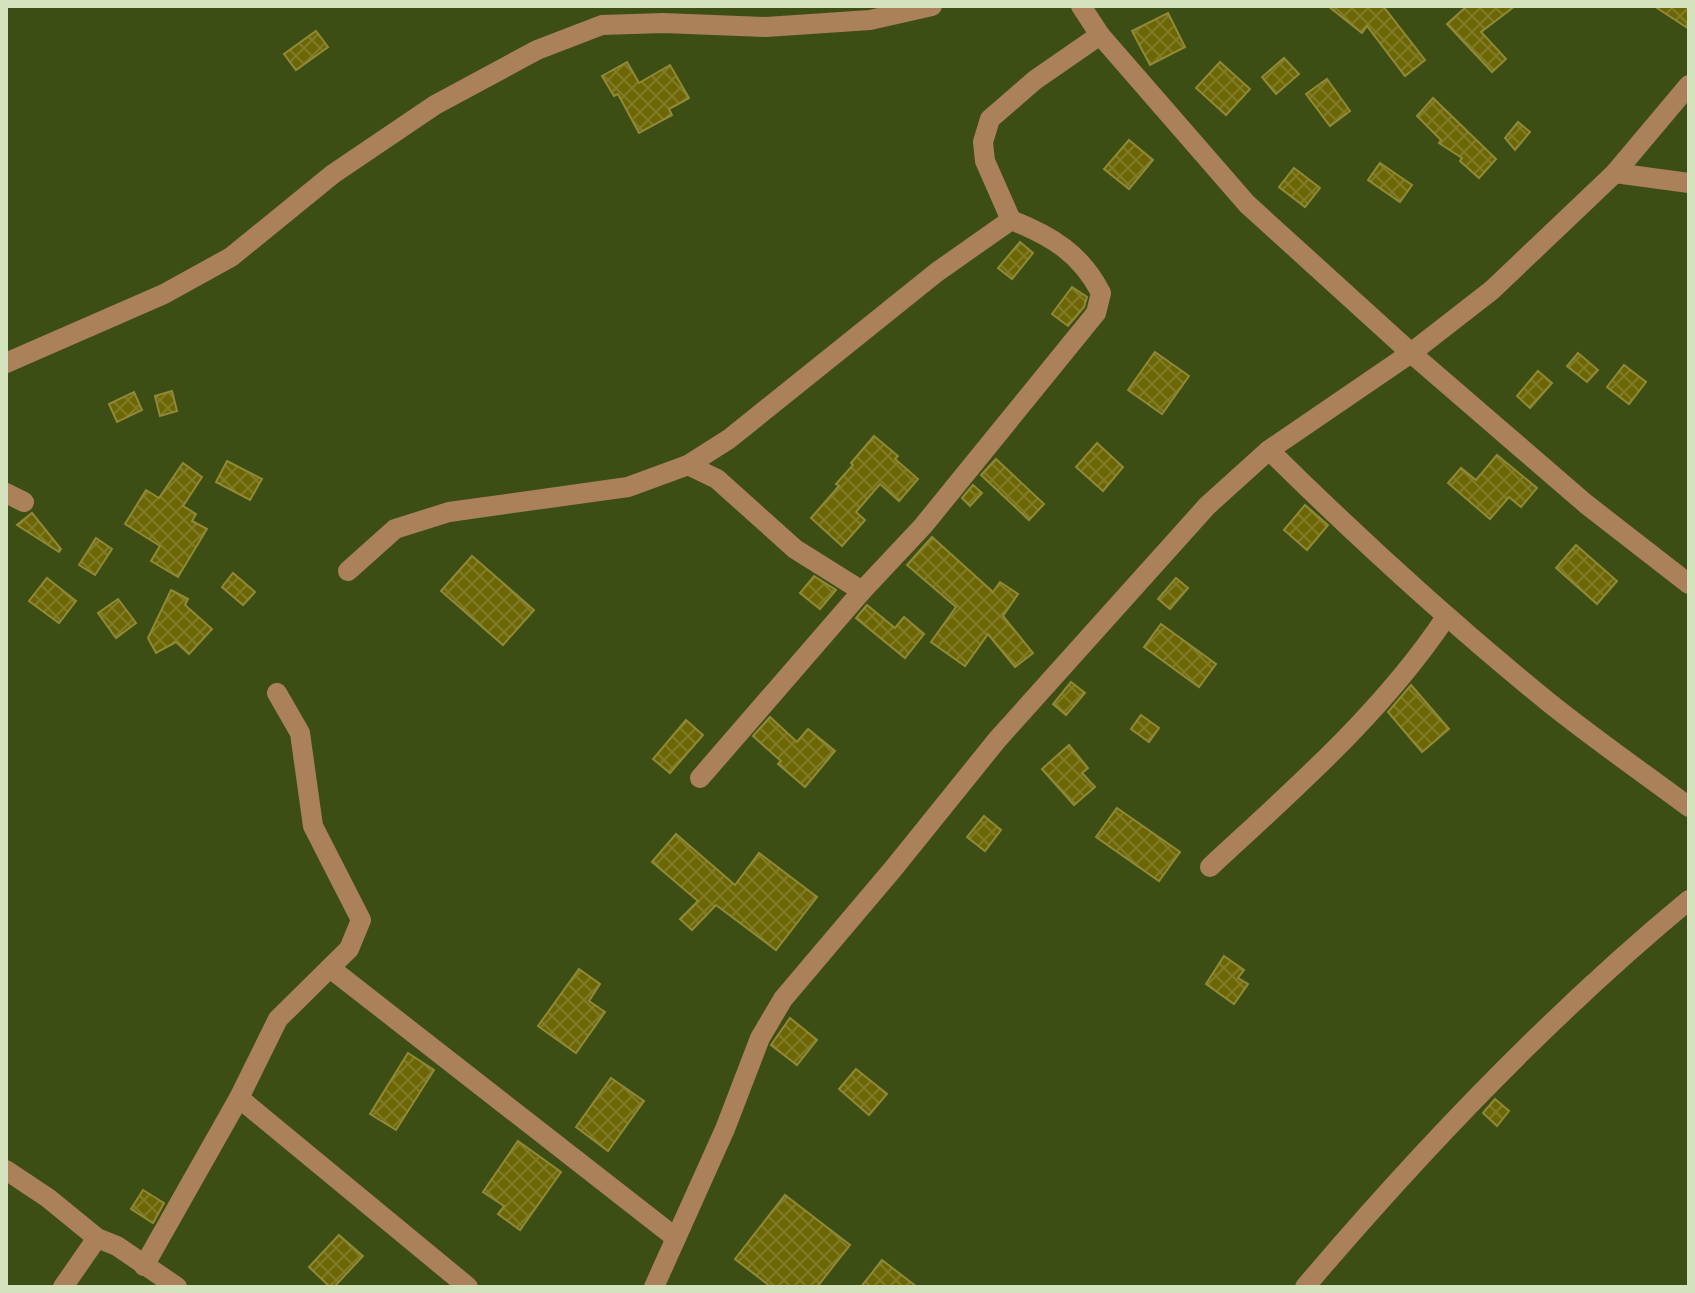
<svg xmlns="http://www.w3.org/2000/svg" width="1695" height="1293" font-family="'Asap Condensed',sans-serif">
  <style>
    .building { fill: url(#building-cross-hatch); stroke: #908937; stroke-width: 2 }
    .lines { fill: none; stroke-linecap: round; stroke-linejoin: round }
    .minor { stroke: #ab8159; stroke-width: 20 }
  </style>
  <defs>
    <pattern id="building-cross-hatch" width="8" height="8" patternUnits="userSpaceOnUse" patternTransform="scale(2)"><rect width="8" height="8" fill="#6d6605"/><path d="M0 0l8 8M0 8l8-8" fill="none" stroke="#817c28"/></pattern>
  </defs>
  <rect width="100%" height="100%" fill="#3d4e14"/>
  <!-- building -->
  <g class="building">
    <polygon points="1328,6 1383,6 1425,60 1405,76 1367,26 1362,33"/>
    <polygon points="1467,6 1515,6 1481,32 1506,59 1492,72 1447,24"/>
    <polygon points="1654,6 1689,6 1689,29"/>
    <polygon points="1168,13 1185,47 1150,65 1132,31"/>
    <polygon points="316,31 328,47 296,70 284,54"/>
    <polygon points="1284,58 1299,74 1276,94 1262,77"/>
    <polygon points="627,62 639,83 670,65 689,98 669,109 672,115 639,133 618,94 614,96 602,76"/>
    <polygon points="1220,62 1250,89 1226,115 1196,88"/>
    <polygon points="1327,79 1350,111 1330,126 1306,94"/>
    <polygon points="1433,98 1496,159 1479,178 1460,161 1462,158 1439,143 1441,140 1417,116"/>
    <polygon points="1518,122 1530,132 1515,150 1505,138"/>
    <polygon points="1129,140 1153,160 1129,189 1104,169"/>
    <polygon points="1380,163 1412,185 1400,202 1368,180"/>
    <polygon points="1294,168 1320,188 1305,207 1279,187"/>
    <polygon points="1020,242 1033,253 1012,279 998,268"/>
    <polygon points="1072,287 1087,297 1084,307 1068,326 1052,314"/>
    <polygon points="1155,352 1189,376 1162,414 1128,390"/>
    <polygon points="1578,353 1598,370 1587,382 1567,366"/>
    <polygon points="1624,365 1646,382 1629,404 1607,387"/>
    <polygon points="1538,371 1552,383 1530,408 1517,396"/>
    <polygon points="172,391 177,411 160,416 155,396"/>
    <polygon points="134,392 142,410 117,422 109,404"/>
    <polygon points="874,436 898,456 895,459 918,479 899,501 880,484 856,512 865,520 842,546 811,518 839,486 836,484 853,465 851,463"/>
    <polygon points="1097,443 1123,467 1103,491 1076,467"/>
    <polygon points="1497,455 1537,488 1521,507 1509,497 1490,519 1448,483 1461,468 1476,480"/>
    <polygon points="996,459 1044,504 1029,520 981,475"/>
    <polygon points="227,461 262,479 250,500 216,482"/>
    <polygon points="183,463 202,477 183,506 196,514 192,521 207,529 178,577 151,561 160,546 125,524 146,490 159,498"/>
    <polygon points="973,485 982,493 970,506 962,498"/>
    <polygon points="1305,505 1328,525 1307,550 1284,530"/>
    <polygon points="32,513 61,549 59,552 17,525"/>
    <polygon points="932,537 993,592 1000,582 1018,594 1003,616 1033,653 1015,667 988,634 965,666 931,642 956,607 907,565"/>
    <polygon points="96,538 112,549 95,575 79,565"/>
    <polygon points="1576,545 1617,581 1597,604 1556,568"/>
    <polygon points="472,556 534,610 503,645 441,591"/>
    <polygon points="233,573 255,592 243,605 222,587"/>
    <polygon points="814,576 836,590 820,609 800,593"/>
    <polygon points="47,578 76,601 59,623 29,601"/>
    <polygon points="1176,578 1188,588 1170,609 1158,599"/>
    <polygon points="171,590 188,599 185,605 212,629 189,654 176,642 156,653 148,638"/>
    <polygon points="118,599 136,623 116,638 98,613"/>
    <polygon points="867,605 895,628 904,617 924,634 905,658 856,618"/>
    <polygon points="1161,624 1216,664 1199,687 1144,647"/>
    <polygon points="1071,682 1085,693 1066,715 1053,704"/>
    <polygon points="1411,685 1449,729 1422,752 1388,712"/>
    <polygon points="1141,715 1159,728 1149,742 1131,729"/>
    <polygon points="770,717 797,742 808,729 835,751 805,787 778,764 781,761 753,736"/>
    <polygon points="686,720 703,735 670,773 653,759"/>
    <polygon points="1069,745 1088,768 1082,773 1095,787 1074,805 1042,769"/>
    <polygon points="1117,808 1180,852 1159,881 1096,837"/>
    <polygon points="984,816 1001,830 985,851 967,837"/>
    <polygon points="676,834 735,885 759,853 817,897 776,950 716,905 692,930 680,919 698,901 652,862"/>
    <polygon points="1224,956 1244,970 1238,978 1248,984 1234,1004 1206,984"/>
    <polygon points="579,969 600,984 589,1001 605,1012 576,1053 538,1026"/>
    <polygon points="790,1018 817,1040 797,1065 771,1045"/>
    <polygon points="408,1053 434,1070 396,1130 370,1114"/>
    <polygon points="856,1069 887,1094 869,1115 839,1089"/>
    <polygon points="611,1078 644,1101 608,1151 576,1127"/>
    <polygon points="1495,1099 1509,1111 1497,1126 1483,1113"/>
    <polygon points="518,1141 561,1172 520,1230 498,1214 504,1206 483,1192"/>
    <polygon points="143,1190 164,1203 153,1223 131,1209"/>
    <polygon points="785,1195 850,1245 817,1287 771,1287 735,1259"/>
    <polygon points="339,1235 363,1256 334,1287 330,1287 309,1267"/>
    <polygon points="882,1260 917,1287 861,1287"/>
  </g>
  <g class="lines">
    <!-- minor -->
    <g class="minor">
      <polyline points="1081,6 1100,35 1247,204 1411,353 1586,504 1689,584"/>
      <polyline points="1615,173 1689,183"/>
      <polyline points="6,363 164,294 231,257 333,174 435,105 537,50 602,25 663,23 766,27 870,20 932,6"/>
      <path d="M1269,450C1358,538 1450,622 1547,701C1593,738 1642,772 1689,807"/>
      <polyline points="688,465 717,479 795,549 862,591"/>
      <polyline points="6,493 24,502"/>
      <polyline points="348,571 395,529 449,512 628,487 688,465 729,439 937,272 1011,220"/>
      <path d="M700,778L862,591L923,526L1096,313L1101,293C1081,254 1052,236 1011,220L985,161L983,142L990,119L1035,80L1100,35"/>
      <path d="M1210,867C1294,789 1382,713 1446,617"/>
      <polyline points="330,968 676,1238"/>
      <polyline points="239,1098 468,1287"/>
      <polyline points="6,1170 48,1198 97,1238 117,1246 177,1287"/>
      <polyline points="144,1266 239,1098 278,1019 349,949 361,920 313,826 300,733 277,693"/>
      <polyline points="63,1287 97,1238"/>
      <polyline points="654,1287 725,1129 760,1038 783,999 893,869 997,740 1207,506 1269,450 1411,353 1492,290 1615,173 1689,85"/>
      <path d="M1305,1287C1423,1148 1549,1016 1689,900"/>
    </g>
  </g>
  <!-- border -->
  <rect width="1695" height="1293" fill="none" stroke="#d4e2bd" stroke-width="16"/>
</svg>
